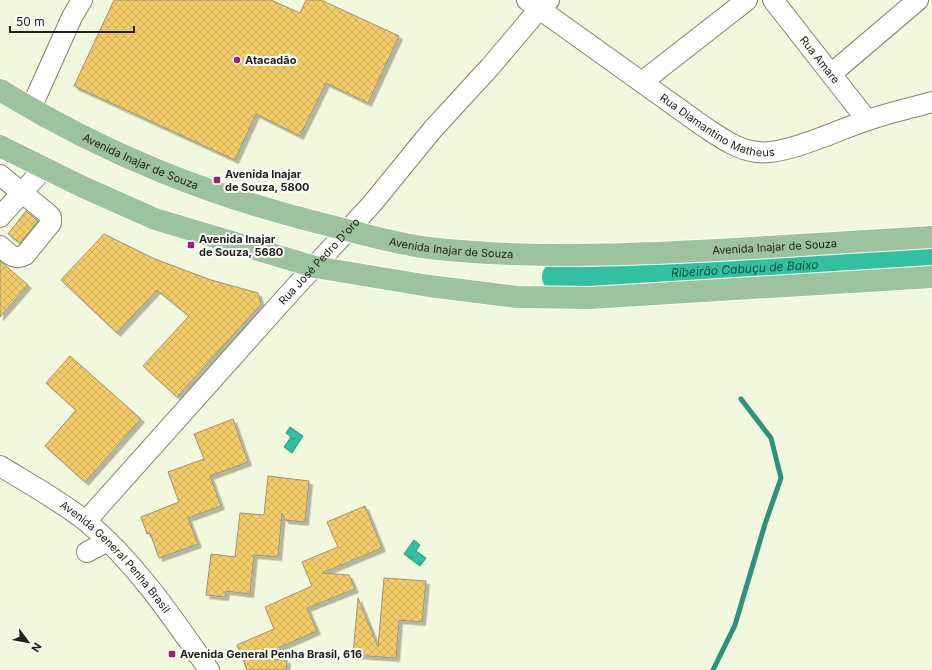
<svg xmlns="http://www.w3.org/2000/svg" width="932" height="670" font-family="Inter,sans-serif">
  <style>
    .water { fill: url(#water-ripples); stroke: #2c9278 }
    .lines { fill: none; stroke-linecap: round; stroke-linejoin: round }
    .stream { stroke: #2c9278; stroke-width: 5 }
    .river { stroke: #31c1a0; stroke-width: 30 }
    .building { fill: url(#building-cross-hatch); stroke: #9c937a; filter: url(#shadow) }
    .minor-casing { stroke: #81876e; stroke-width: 22 }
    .major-casing { stroke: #fff; stroke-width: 24 }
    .minor { stroke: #fff; stroke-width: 20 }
    .major { stroke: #9dc29e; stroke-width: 22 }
    .poi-dot { fill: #952280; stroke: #fff; stroke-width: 1.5 }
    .labels { text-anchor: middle; stroke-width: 4; stroke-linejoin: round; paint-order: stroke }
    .poi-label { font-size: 11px; font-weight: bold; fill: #212319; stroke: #fff; text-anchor: start }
    .street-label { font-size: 11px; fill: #212319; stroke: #fff }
    .water-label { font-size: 12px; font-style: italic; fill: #114b3d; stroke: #fff }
  </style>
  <defs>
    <pattern id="water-ripples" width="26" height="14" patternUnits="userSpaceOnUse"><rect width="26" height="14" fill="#31c1a0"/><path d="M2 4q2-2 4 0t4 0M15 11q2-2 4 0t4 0" fill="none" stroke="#299c82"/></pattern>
    <pattern id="building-cross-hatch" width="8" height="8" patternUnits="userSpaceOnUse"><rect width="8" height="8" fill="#f2cc67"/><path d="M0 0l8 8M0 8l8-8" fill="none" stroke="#cfaf59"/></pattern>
    <filter id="shadow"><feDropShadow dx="3.5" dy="3.5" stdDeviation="0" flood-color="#0004"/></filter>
  </defs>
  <rect width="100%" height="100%" fill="#f2f8dd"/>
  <!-- water -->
  <g class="water">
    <polygon points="290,427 303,436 292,453 284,447 291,437 286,433"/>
    <polygon points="414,540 420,545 416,551 426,558 420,566 404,554"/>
  </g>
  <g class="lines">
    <!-- stream -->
    <polyline class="stream" points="713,670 735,625 765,524 781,478 771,438 741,399"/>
    <!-- river -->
    <path class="river" id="s1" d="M557,277L626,276L932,258"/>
  </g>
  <!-- building -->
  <g class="building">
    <polygon points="114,0 271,0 300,13 306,0 321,0 399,36 368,103 326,83 300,136 256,114 235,160 74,86"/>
    <polygon points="26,211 38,221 20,243 8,234"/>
    <polygon points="104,234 155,259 211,280 258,293 261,304 177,397 143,366 189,316 157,290 117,333 61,280"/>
    <polygon points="0,261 28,285 0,317"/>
    <polygon points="70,356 141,419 85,482 45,446 76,410 46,383"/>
    <polygon points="233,419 248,462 210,476 221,506 188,518 198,544 159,558 150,533 147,534 141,517 179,502 168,472 204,459 194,434"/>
    <polygon points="268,476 309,481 305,522 285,520 282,513 278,557 254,555 250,594 226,591 225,597 206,595 211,554 235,557 240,513 264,515"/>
    <polygon points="365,506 382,548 322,573 349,575 355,589 307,608 317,631 255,658 287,660 286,670 247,670 237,645 274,629 265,607 312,586 302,562 338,547 327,522"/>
    <polygon points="384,578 426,581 422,622 399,620 396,658 353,655 358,598 378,647"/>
  </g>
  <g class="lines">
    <!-- minor casing -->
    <g class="minor-casing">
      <g id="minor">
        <path id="s2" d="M527,0L703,126C720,137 737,150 757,152C785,156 840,129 868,120C889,113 911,108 932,102"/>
        <path id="s3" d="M773,0L867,120"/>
        <polyline points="831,74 918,0"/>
        <polyline points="642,82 747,0"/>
        <polyline points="31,108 72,17 82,0"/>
        <path d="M0,175L47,213L51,217V223L25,255C14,261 8,253 0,246"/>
        <polyline points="0,217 44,168"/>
        <path id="s4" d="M0,466C28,483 62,502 87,522C136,563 173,618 209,670"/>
        <path id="s5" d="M86,521L287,296L371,205L433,129L490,67L540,8L549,0"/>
        <polyline points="87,552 108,541"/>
      </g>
    </g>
    <!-- major casing -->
    <g class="major-casing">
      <g id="major">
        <path id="s6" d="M0,90C106,155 214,198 335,227C366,235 397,244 429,248C525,259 623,255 719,250C790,246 861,242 932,237"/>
        <polyline points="0,146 83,187 155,219 315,267 429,286 517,297 590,298 932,277"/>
      </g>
    </g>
    <!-- minor -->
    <use href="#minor" class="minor"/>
    <!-- major -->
    <use href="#major" class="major"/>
  </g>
  <!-- markers -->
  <g class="poi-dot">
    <circle cx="237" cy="60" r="4"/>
    <rect x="213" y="176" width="8" height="8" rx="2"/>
    <rect x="187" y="241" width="8" height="8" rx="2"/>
    <rect x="168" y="650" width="8" height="8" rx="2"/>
  </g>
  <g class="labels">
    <!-- poi labels -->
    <g class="poi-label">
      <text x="245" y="64">Atacadão</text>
      <text x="225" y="178">Avenida Inajar<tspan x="225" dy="13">de Souza, 5800</tspan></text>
      <text x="199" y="243">Avenida Inajar<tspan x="199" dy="13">de Souza, 5680</tspan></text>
      <text x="180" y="658">Avenida General Penha Brasil, 616</text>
    </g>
    <!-- street labels -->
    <g class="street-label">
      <text dy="4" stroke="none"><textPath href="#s3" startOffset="76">Rua Amare</textPath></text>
      <text dy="4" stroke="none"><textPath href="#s2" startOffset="230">Rua Diamantino Matheus</textPath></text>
      <text dy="4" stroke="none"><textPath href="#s6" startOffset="158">Avenida Inajar de Souza</textPath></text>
      <text dy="4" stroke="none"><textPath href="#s6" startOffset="482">Avenida Inajar de Souza</textPath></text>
      <text dy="4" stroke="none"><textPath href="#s6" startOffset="806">Avenida Inajar de Souza</textPath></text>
      <text dy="4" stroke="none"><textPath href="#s5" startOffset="349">Rua José Pedro D'oro</textPath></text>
      <text dy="4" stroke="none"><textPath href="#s4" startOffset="148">Avenida General Penha Brasil</textPath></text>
    </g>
    <!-- water labels -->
    <g class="water-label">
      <text dy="4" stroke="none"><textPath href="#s1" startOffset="188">Ribeirão Cabuçu de Baixo</textPath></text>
    </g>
  </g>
  <!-- north arrow -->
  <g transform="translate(28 642) rotate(122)" stroke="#ffffff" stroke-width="3" paint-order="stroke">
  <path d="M0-3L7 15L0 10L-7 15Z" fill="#212319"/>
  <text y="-6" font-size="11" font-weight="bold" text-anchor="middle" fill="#212319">N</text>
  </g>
  <!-- scale -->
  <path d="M10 26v6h124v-6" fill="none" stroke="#212319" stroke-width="2"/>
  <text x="16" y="26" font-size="12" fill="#212319" stroke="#ffffff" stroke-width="3" paint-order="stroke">50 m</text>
</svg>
